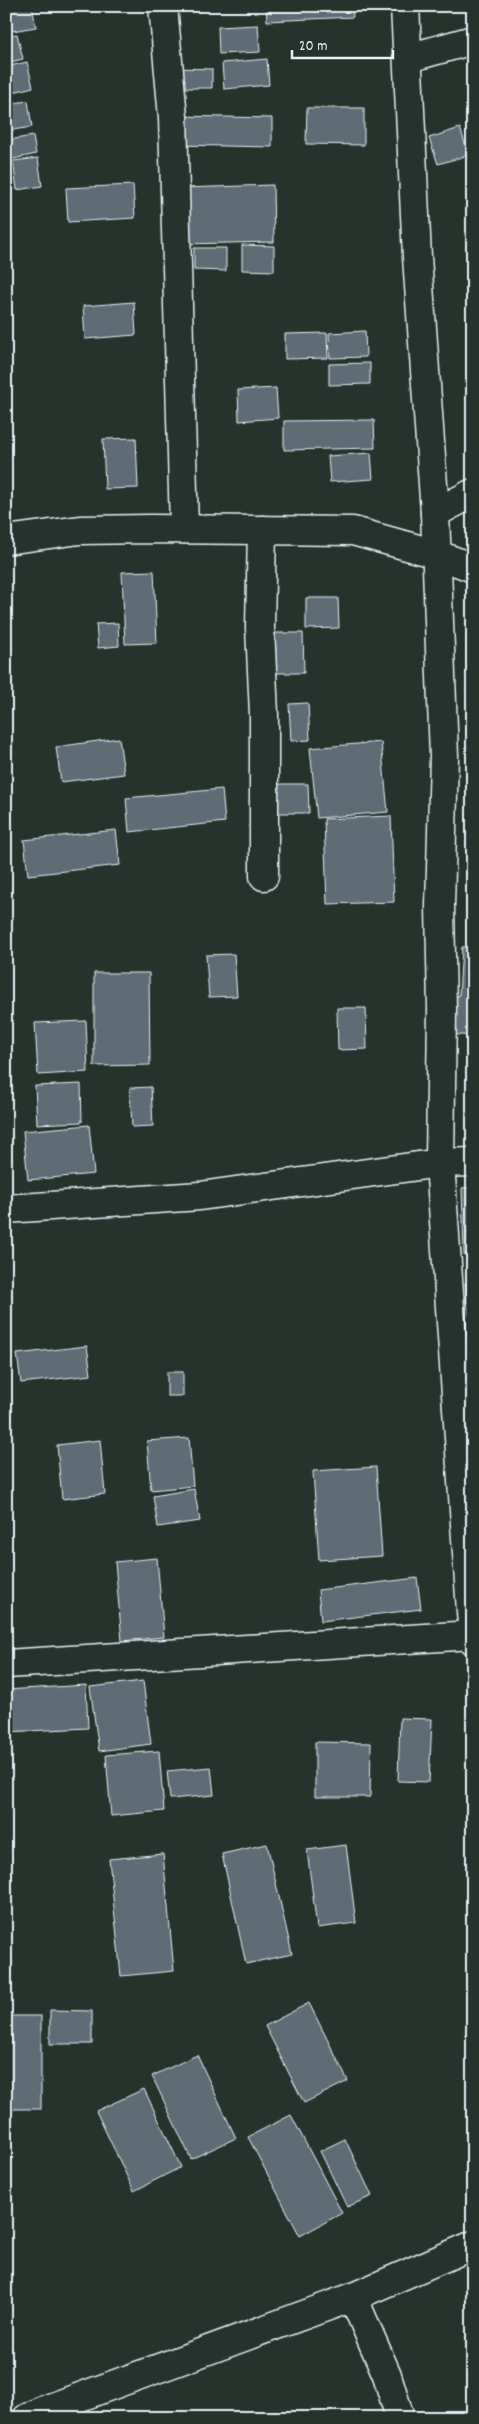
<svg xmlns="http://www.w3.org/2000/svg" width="479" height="2424" font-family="Dekko,sans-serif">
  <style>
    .building { fill: #5d6c75; stroke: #e8f1f8 }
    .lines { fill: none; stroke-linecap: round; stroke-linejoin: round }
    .street-casing { stroke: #e8f1f8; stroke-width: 31 }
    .street { stroke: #26332d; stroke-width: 28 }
  </style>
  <rect width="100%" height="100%" fill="#26332d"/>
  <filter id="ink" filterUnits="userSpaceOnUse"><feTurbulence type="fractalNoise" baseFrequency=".02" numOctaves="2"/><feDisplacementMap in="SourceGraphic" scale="10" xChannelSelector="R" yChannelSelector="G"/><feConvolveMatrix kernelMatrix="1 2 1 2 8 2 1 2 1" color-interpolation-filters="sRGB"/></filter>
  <g filter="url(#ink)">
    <!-- building -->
    <g class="building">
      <polygon points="6,6 32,6 36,27 6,32"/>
      <polygon points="266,6 352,6 353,17 267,21"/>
      <polygon points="258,25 260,52 219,54 218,27"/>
      <polygon points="17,34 23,59 6,63 6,36"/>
      <polygon points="267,59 269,85 224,89 222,63"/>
      <polygon points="27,62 33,87 6,94 6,67"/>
      <polygon points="174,68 212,69 212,88 174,88"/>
      <polygon points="28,101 32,127 6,131 6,104"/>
      <polygon points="307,108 364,108 364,145 306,144"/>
      <polygon points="177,116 272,118 272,147 176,145"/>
      <polygon points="460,128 469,155 438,164 429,138"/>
      <polygon points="33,136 36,154 13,159 9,140"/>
      <polygon points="38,158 42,186 17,190 13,161"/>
      <polygon points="133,185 135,218 68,222 66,188"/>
      <polygon points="273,185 274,242 183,244 182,188"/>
      <polygon points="242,245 274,246 274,271 242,270"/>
      <polygon points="194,248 226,248 226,271 194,270"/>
      <polygon points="134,302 136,335 85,339 83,306"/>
      <polygon points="365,331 366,357 330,358 329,333"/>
      <polygon points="327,333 328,358 285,359 285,334"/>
      <polygon points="370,363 370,384 329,385 329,364"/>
      <polygon points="276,388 278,418 239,421 238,390"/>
      <polygon points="374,420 375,448 284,450 284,421"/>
      <polygon points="136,438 138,488 105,489 103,439"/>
      <polygon points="371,453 373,479 330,482 328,456"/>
      <polygon points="154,571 157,643 125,644 122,572"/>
      <polygon points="306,598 338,598 339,628 306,629"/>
      <polygon points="118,623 119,646 98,648 96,624"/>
      <polygon points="262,633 303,633 304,673 262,673"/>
      <polygon points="308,703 310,740 291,741 289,704"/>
      <polygon points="119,738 124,774 61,782 56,747"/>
      <polygon points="381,742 388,812 317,818 310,748"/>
      <polygon points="266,784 308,784 309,813 267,813"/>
      <polygon points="222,789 225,822 129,832 126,798"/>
      <polygon points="391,816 394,902 327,904 324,819"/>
      <polygon points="116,830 120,865 28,875 24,840"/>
      <polygon points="462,947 473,947 473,1036 450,1034 452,996 459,996"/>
      <polygon points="234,954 237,996 209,997 206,955"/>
      <polygon points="94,973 149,973 150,1065 94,1066"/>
      <polygon points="337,1008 366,1008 367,1049 338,1050"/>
      <polygon points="86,1021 88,1072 38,1075 35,1023"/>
      <polygon points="81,1084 82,1122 37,1124 35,1086"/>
      <polygon points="151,1087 153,1126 132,1127 130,1088"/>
      <polygon points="89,1125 94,1174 28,1180 23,1131"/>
      <polygon points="473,1187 473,1255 464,1255 462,1188"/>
      <polygon points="473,1282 473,1314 469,1315 465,1283"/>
      <polygon points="87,1346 91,1375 21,1383 17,1354"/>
      <rect x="167" y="1372" width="16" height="24"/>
      <polygon points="469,1380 473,1380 473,1411"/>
      <polygon points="189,1438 193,1486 151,1490 147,1441"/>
      <polygon points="100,1440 105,1494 62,1499 57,1445"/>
      <polygon points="376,1467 382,1556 319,1560 313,1471"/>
      <polygon points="194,1489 200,1521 158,1527 153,1496"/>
      <polygon points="157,1558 164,1637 122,1641 115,1562"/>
      <polygon points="417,1578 421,1609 321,1621 318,1590"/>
      <polygon points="143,1681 151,1744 99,1751 90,1687"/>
      <polygon points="86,1685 88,1728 6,1732 6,1690"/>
      <polygon points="400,1718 432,1719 429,1782 398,1781"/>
      <polygon points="315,1742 371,1743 370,1797 315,1797"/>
      <polygon points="159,1751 164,1811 111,1816 106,1755"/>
      <polygon points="211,1767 214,1795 170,1799 167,1771"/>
      <polygon points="267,1844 292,1954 246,1964 222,1854"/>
      <polygon points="346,1845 356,1923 317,1928 307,1850"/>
      <polygon points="163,1854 174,1971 121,1976 109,1859"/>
      <polygon points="309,2003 348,2081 304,2103 265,2026"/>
      <polygon points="50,2010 92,2011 92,2044 50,2044"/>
      <rect x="6" y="2016" width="35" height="93"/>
      <polygon points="197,2055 236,2138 191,2159 152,2076"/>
      <polygon points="144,2089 181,2167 134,2191 96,2111"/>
      <polygon points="291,2115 342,2213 300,2236 248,2137"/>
      <polygon points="345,2139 372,2196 347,2207 320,2151"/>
    </g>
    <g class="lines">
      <!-- street casing -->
      <g class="street-casing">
        <g id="street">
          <polyline points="163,6 173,117 184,529"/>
          <polyline points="405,6 417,257 435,513 444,757 440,906 442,1009 440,1163 473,1640"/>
          <polyline points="408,58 473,40"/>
          <polyline points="435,513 473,493"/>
          <polyline points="262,530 260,627 264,715 264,876"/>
          <polyline points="6,540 80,530 150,529 353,531 436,554 473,568"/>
          <polyline points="6,1209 200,1196 440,1163 473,1162"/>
          <polyline points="6,1664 473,1635"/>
          <polyline points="353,2297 387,2375 400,2418"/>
          <polyline points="27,2418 39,2412 353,2297 473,2245"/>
        </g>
      </g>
      <!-- street -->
      <use href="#street" class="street"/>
    </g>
  </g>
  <!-- margin -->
  <rect width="479" height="2424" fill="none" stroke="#26332d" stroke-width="25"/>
  <rect x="12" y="12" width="454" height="2399" fill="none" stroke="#e8f1f8" stroke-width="2" filter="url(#ink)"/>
  <!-- scale -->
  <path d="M292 50v8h101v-8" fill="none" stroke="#e8f1f8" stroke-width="2.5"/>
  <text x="299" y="50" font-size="15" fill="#e8f1f8" stroke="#26332d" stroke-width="4" paint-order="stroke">20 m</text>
</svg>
